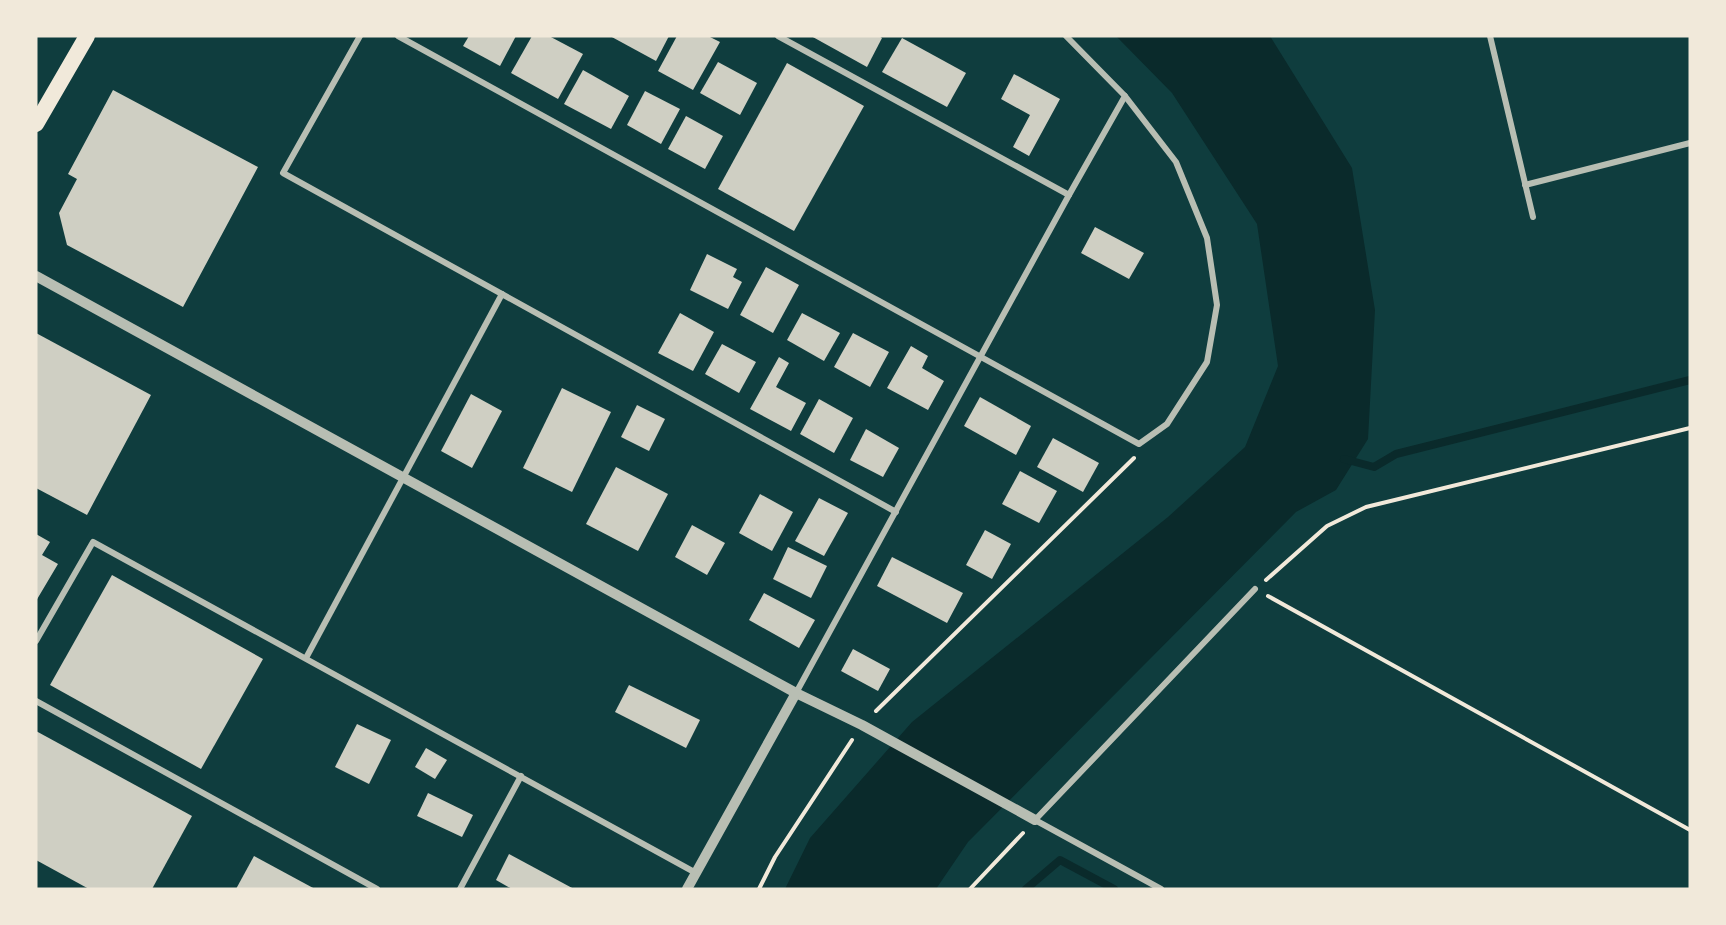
<svg xmlns="http://www.w3.org/2000/svg" width="1726" height="925" font-family="Montserrat,sans-serif">
  <style>
    .water { fill: #0a2a2b }
    .lines { fill: none; stroke-linecap: round; stroke-linejoin: round }
    .stream { stroke: #0a2a2b; stroke-width: 8 }
    .building { fill: #cfcfc3 }
    .path { stroke: #f1e9da; stroke-width: 4 }
    .minor { stroke: #b8beb3; stroke-width: 6 }
    .tertiary { stroke: #b8beb3; stroke-width: 10 }
    .trunk { stroke: #f1e9da; stroke-width: 16 }
  </style>
  <rect width="100%" height="100%" fill="#0f3d3e"/>
  <!-- water -->
  <polygon class="water" points="1116,36 1270,36 1352,168 1375,310 1368,439 1336,490 1296,512 968,842 936,889 785,889 810,838 912,722 1168,517 1245,447 1278,366 1257,224 1172,93"/>
  <g class="lines">
    <!-- stream -->
    <g class="stream">
      <polyline points="1344,459 1374,467 1396,454 1690,380"/>
      <polyline points="1026,889 1060,860 1114,889"/>
    </g>
  </g>
  <!-- building -->
  <g class="building">
    <polygon points="469,36 516,36 500,66 463,46"/>
    <polygon points="532,36 549,36 583,54 558,99 511,73"/>
    <polygon points="610,36 669,36 656,61"/>
    <polygon points="677,36 708,36 720,42 693,90 658,71"/>
    <polygon points="811,36 879,36 882,38 867,67"/>
    <polygon points="902,38 966,73 947,107 882,72"/>
    <polygon points="718,62 757,83 740,115 700,93"/>
    <polygon points="787,63 864,106 794,231 718,189"/>
    <polygon points="583,70 629,96 611,129 564,104"/>
    <polygon points="1014,74 1060,99 1029,156 1013,147 1030,115 1001,99"/>
    <polygon points="113,90 258,167 183,307 67,245 59,213 77,179 68,174"/>
    <polygon points="645,91 680,109 661,144 627,125"/>
    <polygon points="686,116 723,136 705,169 668,149"/>
    <polygon points="1095,227 1144,253 1129,279 1081,253"/>
    <polygon points="707,254 737,269 733,277 742,282 728,309 690,290"/>
    <polygon points="766,267 799,285 773,333 740,315"/>
    <polygon points="680,313 714,332 693,371 658,353"/>
    <polygon points="802,313 840,333 824,361 787,340"/>
    <polygon points="36,333 151,395 87,515 36,488"/>
    <polygon points="853,333 889,352 870,387 834,367"/>
    <polygon points="722,344 756,362 739,393 705,374"/>
    <polygon points="911,346 928,356 922,368 944,381 928,410 887,388"/>
    <polygon points="779,357 789,363 776,387 806,403 791,431 750,409"/>
    <polygon points="562,388 611,412 572,492 523,468"/>
    <polygon points="471,394 502,411 472,468 441,451"/>
    <polygon points="980,397 1031,426 1016,455 964,426"/>
    <polygon points="819,399 853,418 834,453 800,434"/>
    <polygon points="637,405 665,419 649,451 621,437"/>
    <polygon points="866,429 899,448 883,477 850,460"/>
    <polygon points="1053,438 1099,463 1083,492 1037,467"/>
    <polygon points="616,467 668,494 638,551 586,524"/>
    <polygon points="1020,471 1057,491 1039,523 1002,504"/>
    <polygon points="760,494 793,512 772,551 739,533"/>
    <polygon points="819,498 848,513 824,556 795,541"/>
    <polygon points="692,525 725,543 707,575 675,557"/>
    <polygon points="985,530 1011,544 992,579 966,565"/>
    <polygon points="36,534 50,542 42,555 58,564 36,601"/>
    <polygon points="788,547 827,566 811,598 773,579"/>
    <polygon points="892,557 963,593 947,623 877,586"/>
    <polygon points="112,575 263,659 201,769 50,685"/>
    <polygon points="764,593 815,620 799,648 749,620"/>
    <polygon points="853,649 890,669 878,691 841,671"/>
    <polygon points="629,685 700,720 686,748 615,712"/>
    <polygon points="357,724 391,740 369,784 335,767"/>
    <polygon points="36,731 192,816 152,889 89,889 36,860"/>
    <polygon points="426,748 447,760 435,779 415,767"/>
    <polygon points="428,793 473,815 462,837 417,816"/>
    <polygon points="509,854 574,889 512,889 496,880"/>
    <polygon points="254,856 315,889 236,889"/>
  </g>
  <g class="lines">
    <!-- path -->
    <g class="path">
      <polyline points="1266,580 1327,526 1366,507 1690,428"/>
      <polyline points="1268,596 1690,830"/>
      <polyline points="876,711 1134,458"/>
      <polyline points="759,889 775,857 852,740"/>
      <polyline points="970,889 1023,833"/>
    </g>
    <!-- minor -->
    <g class="minor">
      <polyline points="360,36 283,173 896,512"/>
      <polyline points="398,36 1139,444 1167,424 1207,362 1217,305 1207,238 1176,162 1125,96"/>
      <polyline points="778,36 1069,195"/>
      <polyline points="1490,36 1533,217"/>
      <polyline points="1525,185 1690,143"/>
      <polyline points="36,641 93,542 696,873"/>
      <polyline points="306,658 502,294"/>
      <polyline points="796,693 1069,195 1125,96 1066,36"/>
      <polyline points="36,701 377,889"/>
      <polyline points="460,889 521,776"/>
      <polyline points="1161,889 1035,820 1255,589"/>
    </g>
    <!-- tertiary -->
    <g class="tertiary">
      <polyline points="36,276 796,693 862,725 1035,820"/>
      <polyline points="687,889 796,693"/>
    </g>
    <!-- trunk -->
    <polyline class="trunk" points="36,124 87,36"/>
  </g>
  <!-- border -->
  <rect width="1726" height="925" fill="none" stroke="#f1e9da" stroke-width="75"/>
</svg>
